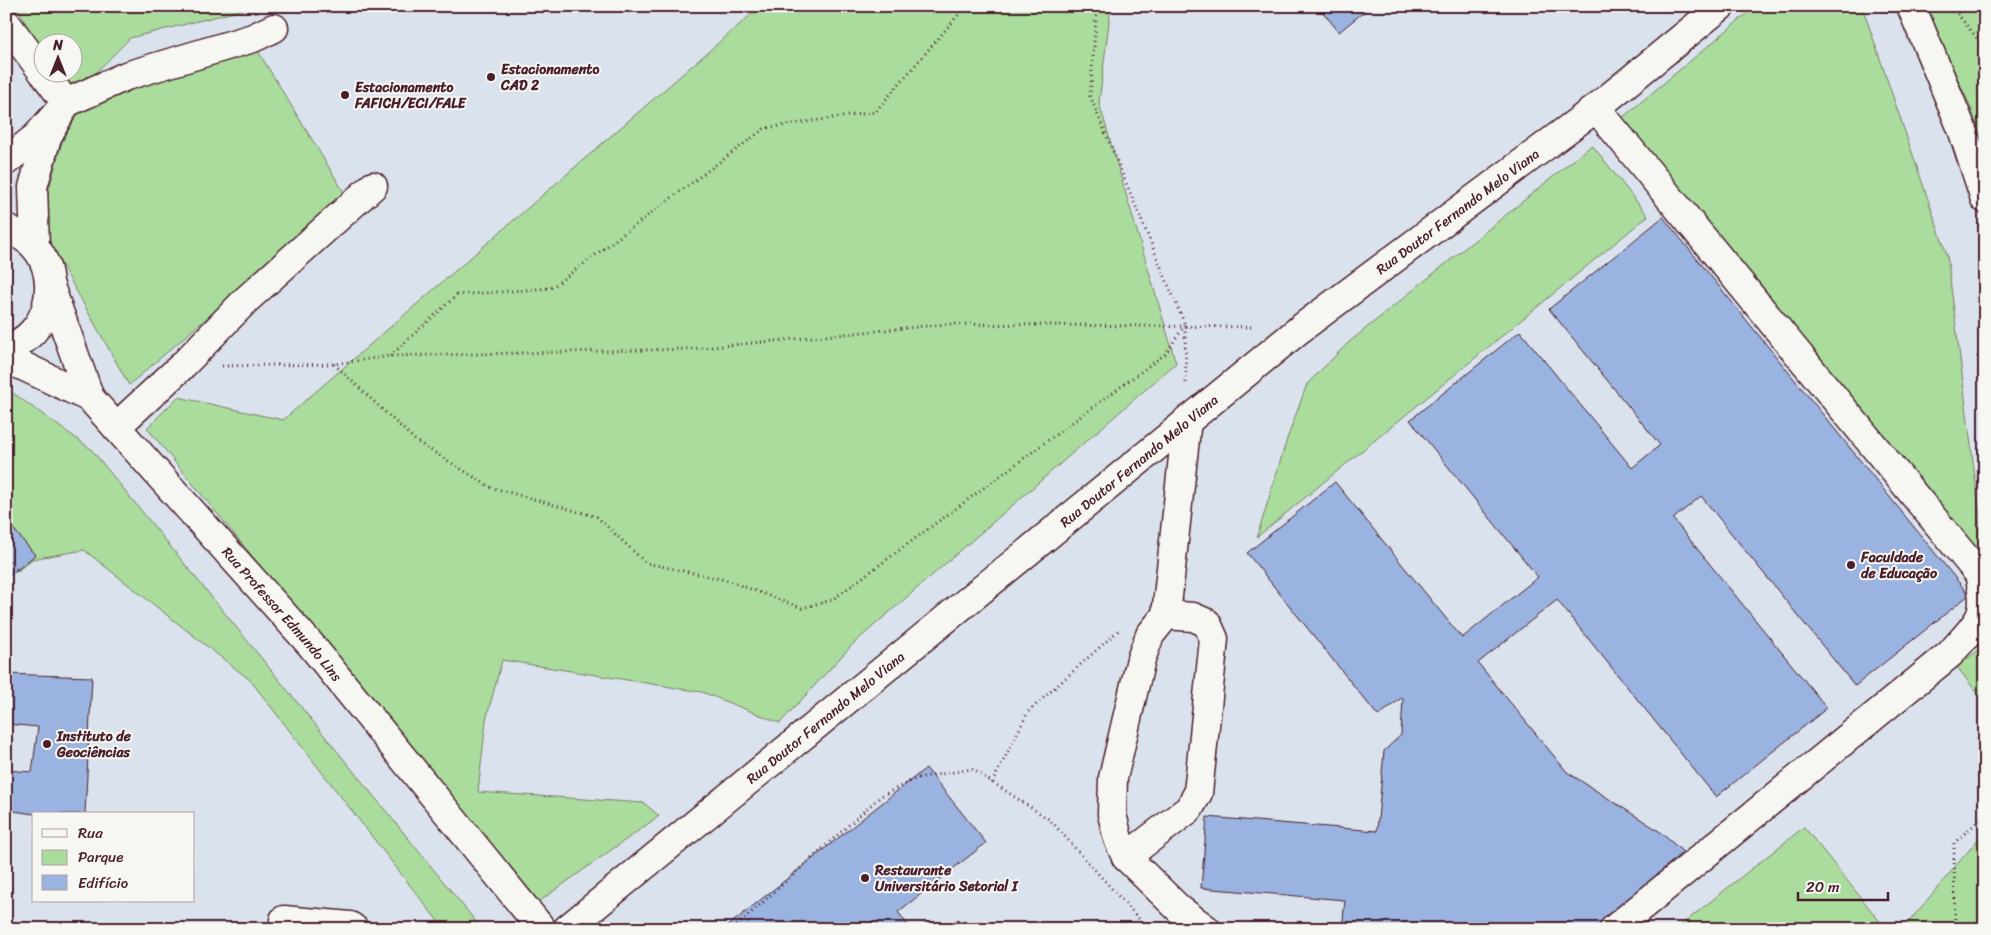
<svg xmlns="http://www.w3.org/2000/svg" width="1991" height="935" font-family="Sriracha,sans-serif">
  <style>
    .built { fill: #dae2ed; fill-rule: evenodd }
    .green { fill: #aadc9d; stroke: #7a7e64 }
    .building { fill: #9ab3e0; stroke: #4a1f2b }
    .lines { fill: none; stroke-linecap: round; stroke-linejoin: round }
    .minor-casing { stroke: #4a1f2b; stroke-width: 31 }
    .path { stroke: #4a1f2b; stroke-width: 3; stroke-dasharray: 1 4; stroke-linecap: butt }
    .minor { stroke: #f6f6f2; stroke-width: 28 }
    .poi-dot { fill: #4a1f2b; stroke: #f6f6f2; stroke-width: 2 }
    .labels { text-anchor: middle; stroke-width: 4; stroke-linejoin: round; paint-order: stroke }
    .poi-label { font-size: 14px; font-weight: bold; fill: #4a1f2b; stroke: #f6f6f2; text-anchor: start }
    .street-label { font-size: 14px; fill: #4a1f2b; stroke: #f6f6f2 }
  </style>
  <rect width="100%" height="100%" fill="#f6f6f2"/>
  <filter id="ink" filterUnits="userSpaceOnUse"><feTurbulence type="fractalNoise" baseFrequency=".02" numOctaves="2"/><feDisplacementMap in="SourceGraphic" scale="10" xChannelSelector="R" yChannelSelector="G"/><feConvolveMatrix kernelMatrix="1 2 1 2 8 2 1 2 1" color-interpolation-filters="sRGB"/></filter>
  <g filter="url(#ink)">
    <!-- built -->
    <path class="built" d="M6,6H1985V929H6ZM42,42H72V72H42ZM34,814H194V901H34Z"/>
    <!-- green -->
    <g class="green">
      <polygon points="17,6 258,6 130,38 66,103 51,73 72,72 72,42 42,42 42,56"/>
      <polygon points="761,6 1111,6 1099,103 1176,363 853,644 780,723 702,692 502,660 486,720 478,792 644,803 659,816 537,903 147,428 178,397 283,420"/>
      <polygon points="1756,6 1862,6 1947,255 1979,509 1981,556 1622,118"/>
      <polygon points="1924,6 1985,6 1985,164 1972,110"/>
      <polygon points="253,43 347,197 129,385 45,235 48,192 62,142 81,108"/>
      <polygon points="1592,145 1648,216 1257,537 1287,439 1307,384 1348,343"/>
      <polygon points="6,388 91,449 482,929 444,929 250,680 84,550 32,559 18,571 6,557"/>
      <polygon points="1985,645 1985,703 1957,667"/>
      <polygon points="1804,827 1886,929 1676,929"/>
      <polygon points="1985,831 1985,929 1913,929 1908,923"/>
    </g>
    <!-- building -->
    <g class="building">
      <polygon points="1318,6 1371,6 1339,32"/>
      <polygon points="1663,217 1969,595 1855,686 1701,496 1673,519 1827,708 1716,797 1557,600 1478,663 1567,772 1659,831 1683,852 1594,929 1342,929 1345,900 1201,888 1207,817 1377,831 1384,751 1401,735 1403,697 1378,716 1247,553 1335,482 1462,638 1538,577 1410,420 1520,331 1632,468 1660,445 1549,309"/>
      <polygon points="6,520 35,555 6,579"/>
      <polygon points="6,674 92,677 85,814 34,814 6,810 6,770 32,772 38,727 6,724"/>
      <polygon points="926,768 986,843 898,912 911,929 724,929"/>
      <polygon points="958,919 965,929 946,929"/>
    </g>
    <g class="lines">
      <!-- minor casing -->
      <g class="minor-casing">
        <g id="minor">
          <polyline points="1911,6 1962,129 1985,199"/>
          <polyline points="6,23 42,71"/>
          <path d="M1596,108L1979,574C1990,619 1978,621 1950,654L1614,929"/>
          <polyline points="6,161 36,137 66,103 126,76 253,38 274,28"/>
          <path d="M6,228C17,233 27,238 35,247C62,279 49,337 6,348"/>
          <polyline points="35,247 33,187 47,137 66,103 43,72"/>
          <path id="s1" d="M50,286L90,398L311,645L542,929"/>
          <polyline points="6,358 90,398"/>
          <polyline points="1187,420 1166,615 1150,635 1141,659 1113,778 1112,814 1118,839 1126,857 1179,909 1206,929"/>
          <polyline points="116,427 182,366 246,300 373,186"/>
          <polyline points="1126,857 1189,809 1198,793 1214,639 1207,623 1193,617 1166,615"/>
          <polyline points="284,920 350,926 354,929"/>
          <path id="s2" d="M567,929L1300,329L1596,108L1721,6"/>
        </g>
      </g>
      <!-- path -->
      <g class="path">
        <polyline points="1097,6 1090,96 1185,325 1186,384"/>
        <polyline points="1951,6 1985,48"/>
        <polyline points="390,356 457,295 551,288 765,128 875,112 966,6"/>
        <polyline points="334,364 416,441 490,487 597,517 646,563 726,580 802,608 832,600 1165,354 1185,325"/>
        <polyline points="222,366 334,364 390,356 691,349 947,324 1254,327"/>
        <polyline points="6,557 18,571"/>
        <polyline points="992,783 1028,712 1121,628"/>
        <polyline points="619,925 630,929"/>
        <polyline points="733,929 881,796 917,778 972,769 1050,820 1148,929"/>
        <polyline points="1955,929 1954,843 1985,815"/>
      </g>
      <!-- minor -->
      <use href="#minor" class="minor"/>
    </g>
  </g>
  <!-- markers -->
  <g class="poi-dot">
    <circle cx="491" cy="77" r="5"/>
    <circle cx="345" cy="95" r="5"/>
    <circle cx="1851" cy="565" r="5"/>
    <circle cx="47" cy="744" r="5"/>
    <circle cx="865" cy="878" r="5"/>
  </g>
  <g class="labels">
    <!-- poi labels -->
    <g class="poi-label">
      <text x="501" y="74">Estacionamento<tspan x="501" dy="16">CAD 2</tspan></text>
      <text x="355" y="92">Estacionamento<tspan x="355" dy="16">FAFICH/ECI/FALE</tspan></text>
      <text x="1861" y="562">Faculdade<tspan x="1861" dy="16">de Educação</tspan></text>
      <text x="57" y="741">Instituto de<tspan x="57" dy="16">Geociências</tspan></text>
      <text x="875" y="875">Restaurante<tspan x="875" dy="16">Universitário Setorial I</tspan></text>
    </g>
    <!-- street labels -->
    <g class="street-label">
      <text dy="5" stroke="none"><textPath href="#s2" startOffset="1144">Rua Doutor Fernando Melo Viana</textPath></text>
      <text dy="5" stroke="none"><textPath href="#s2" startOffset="739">Rua Doutor Fernando Melo Viana</textPath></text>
      <text dy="5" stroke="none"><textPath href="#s1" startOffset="408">Rua Professor Edmundo Lins</textPath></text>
      <text dy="5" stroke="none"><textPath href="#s2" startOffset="334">Rua Doutor Fernando Melo Viana</textPath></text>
    </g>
  </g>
  <!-- margin -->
  <rect width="1991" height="935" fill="none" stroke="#f6f6f2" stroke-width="25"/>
  <rect x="12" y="12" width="1966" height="910" fill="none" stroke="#4a1f2b" stroke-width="2" filter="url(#ink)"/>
  <!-- legend -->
  <rect x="32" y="812" width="162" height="90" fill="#f6f6f2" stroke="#b1a0a2"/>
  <rect x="42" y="829" width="25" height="8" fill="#f6f6f2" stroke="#b1a0a2"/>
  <text x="78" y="838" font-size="15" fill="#4a1f2b">Rua</text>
  <rect x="42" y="850" width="25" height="15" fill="#aadc9d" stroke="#b1a0a2"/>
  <text x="78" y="862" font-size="15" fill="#4a1f2b">Parque</text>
  <rect x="42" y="875" width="25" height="15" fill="#9ab3e0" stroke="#b1a0a2"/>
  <text x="78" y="888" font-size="15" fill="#4a1f2b">Edifício</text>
  <!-- north arrow -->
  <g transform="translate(58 58)"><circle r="24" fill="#f6f6f2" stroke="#b1a0a2"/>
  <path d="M0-4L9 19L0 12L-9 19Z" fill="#4a1f2b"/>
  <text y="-8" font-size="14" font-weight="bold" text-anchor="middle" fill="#4a1f2b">N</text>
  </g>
  <!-- scale -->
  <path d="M1798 892v8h90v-8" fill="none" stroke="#4a1f2b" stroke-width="2.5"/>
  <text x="1806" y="892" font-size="15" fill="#4a1f2b" stroke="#f6f6f2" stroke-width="4" paint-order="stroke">20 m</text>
</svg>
